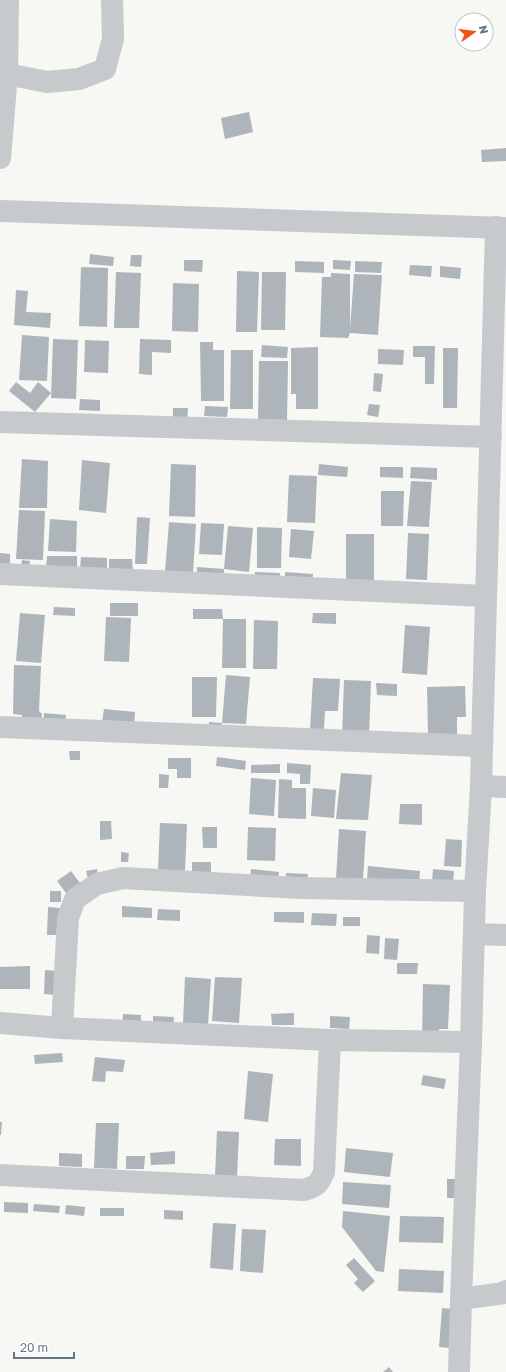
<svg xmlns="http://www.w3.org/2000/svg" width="506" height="1372" font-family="'Golos Text',sans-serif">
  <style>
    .building { fill: #adb5bb }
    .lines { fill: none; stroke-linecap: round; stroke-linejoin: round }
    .minor { stroke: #c6cacd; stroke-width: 22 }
  </style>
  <rect width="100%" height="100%" fill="#f7f7f3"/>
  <!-- building -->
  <g class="building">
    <polygon points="249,112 253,132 225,139 221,118"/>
    <polygon points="506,148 506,161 482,162 481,150"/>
    <polygon points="90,254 114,257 113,266 89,264"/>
    <polygon points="131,255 142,255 141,267 130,266"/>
    <polygon points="184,260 203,260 202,272 184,271"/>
    <polygon points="333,260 351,261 350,270 333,269"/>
    <polygon points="295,261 324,262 324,273 295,272"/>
    <polygon points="355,261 382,262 381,273 355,272"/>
    <polygon points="410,265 432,266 431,277 409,275"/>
    <polygon points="440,266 461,268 460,279 440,277"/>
    <polygon points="81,267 108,268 107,327 79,326"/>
    <polygon points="237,271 259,272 257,332 236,332"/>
    <polygon points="116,272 141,273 139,328 114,328"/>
    <polygon points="262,272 286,272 285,330 261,330"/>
    <polygon points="331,273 350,274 350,328 354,274 382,275 378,335 350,333 348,338 320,337 322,277 331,277"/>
    <polygon points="173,283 199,284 198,332 172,331"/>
    <polygon points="16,290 28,291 26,312 51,313 50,328 14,325"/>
    <polygon points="22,335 49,337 47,381 19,380"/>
    <polygon points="53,339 78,340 76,399 51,398"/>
    <polygon points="140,339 171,340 171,353 152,352 152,375 139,374"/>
    <polygon points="85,340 109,341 108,373 84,372"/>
    <polygon points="200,342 213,342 213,350 224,350 224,401 201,401"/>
    <polygon points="262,345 288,347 287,358 261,357"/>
    <polygon points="413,346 435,346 434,384 425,384 425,357 413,357"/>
    <polygon points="318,347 318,409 296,409 296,394 291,394 291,348"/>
    <polygon points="443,348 458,348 457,408 443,408"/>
    <polygon points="378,349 404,350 403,365 378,364"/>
    <polygon points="231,350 253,350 253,409 230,409"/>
    <polygon points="259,361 288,361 287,420 258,419"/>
    <polygon points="374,373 383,374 381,392 373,391"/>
    <polygon points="16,382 30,393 38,382 51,393 35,412 9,391"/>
    <polygon points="80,399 100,400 100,411 79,410"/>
    <polygon points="369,404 380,405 378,417 367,415"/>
    <polygon points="205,406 228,407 227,417 204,416"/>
    <polygon points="173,408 188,408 187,421 173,421"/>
    <polygon points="22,459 48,461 47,508 19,508"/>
    <polygon points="82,460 110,463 106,513 79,510"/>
    <polygon points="171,464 196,465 195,517 169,516"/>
    <polygon points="319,464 348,467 347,477 318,475"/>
    <polygon points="380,467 403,467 403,478 380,477"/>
    <polygon points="411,467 437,468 437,480 410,478"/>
    <polygon points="289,475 317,476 315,523 287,522"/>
    <polygon points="411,481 432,482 429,527 407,526"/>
    <polygon points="381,491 404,491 403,526 381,526"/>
    <polygon points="19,510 45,511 43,560 16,559"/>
    <polygon points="137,517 150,518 147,564 135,564"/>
    <polygon points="50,519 77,521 76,552 48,551"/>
    <polygon points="169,522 196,524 193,574 165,572"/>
    <polygon points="201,523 224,524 222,555 199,554"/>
    <polygon points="228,526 253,528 249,572 224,569"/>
    <polygon points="257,527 282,528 281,568 257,568"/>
    <polygon points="291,529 314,531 311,559 289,557"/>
    <polygon points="408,533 429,534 427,580 406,579"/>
    <rect x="346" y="534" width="28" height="51"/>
    <polygon points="0,553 10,554 10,566 0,566"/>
    <polygon points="47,556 77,556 77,569 46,569"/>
    <polygon points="81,557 107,558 107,569 80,569"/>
    <polygon points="109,559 132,559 133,571 109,571"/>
    <polygon points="22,560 30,561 29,569 21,568"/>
    <polygon points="197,567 224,569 224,583 197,582"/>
    <polygon points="255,572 280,573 279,584 254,583"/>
    <polygon points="285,572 313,574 312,587 285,586"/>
    <rect x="110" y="603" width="28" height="13"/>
    <polygon points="54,607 75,608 75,616 53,615"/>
    <polygon points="193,609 222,609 223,619 193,619"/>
    <polygon points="20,613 45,615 41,663 16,661"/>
    <polygon points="313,613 336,613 336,624 312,623"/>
    <polygon points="106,617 131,618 129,662 104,661"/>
    <polygon points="223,619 246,619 246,668 222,668"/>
    <polygon points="254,620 278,621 277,669 253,669"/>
    <polygon points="405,625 430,627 427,675 402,673"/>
    <polygon points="14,665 41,666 39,711 42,714 41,725 22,724 22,715 13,714"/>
    <polygon points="226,675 250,677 246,724 222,723"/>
    <polygon points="192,677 217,677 216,717 192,717"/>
    <polygon points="313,678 340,679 338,711 325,711 324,730 310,730"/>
    <polygon points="344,680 371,681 369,737 342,736"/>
    <polygon points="376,683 397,684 397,696 377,695"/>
    <polygon points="465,686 466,717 457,717 457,734 428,735 427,687"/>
    <polygon points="104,709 135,712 134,726 102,723"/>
    <polygon points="44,713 66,715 65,727 43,725"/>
    <polygon points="209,722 222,723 222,733 209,732"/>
    <polygon points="69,751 80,751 80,760 70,760"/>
    <polygon points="217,757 246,761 245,770 216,766"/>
    <polygon points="168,758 191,758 191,778 177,778 177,769 168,769"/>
    <polygon points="287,763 311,765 310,784 300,784 300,774 287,773"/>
    <polygon points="280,764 280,773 251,773 251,765"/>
    <polygon points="341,773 372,775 368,820 336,819"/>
    <polygon points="159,774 169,775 168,788 159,788"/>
    <polygon points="251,778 276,780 274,816 249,814"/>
    <polygon points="279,779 292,780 292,788 306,788 306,819 278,818"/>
    <polygon points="313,788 336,790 334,818 311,816"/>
    <polygon points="400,804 422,804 422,825 399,824"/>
    <polygon points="100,821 111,821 112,839 100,840"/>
    <polygon points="160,823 187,824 185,871 158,870"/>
    <polygon points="202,827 217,827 217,848 203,848"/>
    <polygon points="248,827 276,828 275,861 247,860"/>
    <polygon points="339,829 366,831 363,880 336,878"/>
    <polygon points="446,839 462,840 461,867 444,866"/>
    <polygon points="121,852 129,853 128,862 121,862"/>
    <rect x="192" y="862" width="19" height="13"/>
    <polygon points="368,866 420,871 419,883 367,879"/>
    <polygon points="97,869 99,880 89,882 86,871"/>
    <polygon points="251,869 279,872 278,883 250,880"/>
    <polygon points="433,869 454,871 453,885 432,883"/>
    <polygon points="71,871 80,883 66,893 57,881"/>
    <polygon points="286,873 308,874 307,883 286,882"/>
    <rect x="50" y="891" width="11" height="11"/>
    <polygon points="122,906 152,908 152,918 122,917"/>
    <polygon points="48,907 60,908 59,935 47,935"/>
    <polygon points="158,909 180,910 180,921 157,920"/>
    <polygon points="274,912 304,912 304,923 274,922"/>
    <polygon points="312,913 337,914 336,926 311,925"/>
    <rect x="343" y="917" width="17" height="9"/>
    <polygon points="367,935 380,936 379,954 366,953"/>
    <polygon points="385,938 399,939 397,960 384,959"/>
    <polygon points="397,963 418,963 417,974 397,974"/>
    <polygon points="30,966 30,989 0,989 0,967"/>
    <polygon points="45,970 57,971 56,995 44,994"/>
    <polygon points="185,977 211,979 208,1025 183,1024"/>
    <polygon points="215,977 242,978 239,1023 212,1021"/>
    <polygon points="423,984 450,985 448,1029 439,1029 439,1042 422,1041"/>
    <polygon points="294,1013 294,1025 272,1025 271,1014"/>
    <polygon points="123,1014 141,1015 141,1028 122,1027"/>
    <polygon points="153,1016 174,1017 173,1029 153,1028"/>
    <polygon points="330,1016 350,1017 349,1029 330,1028"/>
    <polygon points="62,1053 63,1062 35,1064 34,1055"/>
    <polygon points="95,1057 125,1060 123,1072 106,1071 105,1082 92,1081"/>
    <polygon points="248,1071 273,1074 268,1122 244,1119"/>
    <polygon points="423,1075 446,1079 444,1089 421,1085"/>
    <polygon points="0,1122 2,1122 1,1135 0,1135"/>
    <polygon points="96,1123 119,1123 117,1169 94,1168"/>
    <polygon points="217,1131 239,1132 237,1177 215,1176"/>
    <polygon points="275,1139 301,1139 301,1166 274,1165"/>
    <polygon points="346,1148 393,1153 390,1177 344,1172"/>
    <polygon points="175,1151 175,1164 151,1165 150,1153"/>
    <polygon points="59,1153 82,1154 82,1167 59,1166"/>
    <polygon points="126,1156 145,1156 144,1169 126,1169"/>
    <rect x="447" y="1179" width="12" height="19"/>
    <polygon points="343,1182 391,1185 389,1208 342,1204"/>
    <polygon points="4,1202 28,1203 28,1213 4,1212"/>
    <polygon points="34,1204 60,1206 59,1213 33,1211"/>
    <polygon points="66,1205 85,1207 84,1216 65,1214"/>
    <rect x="100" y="1208" width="24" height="8"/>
    <polygon points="164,1210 183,1211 183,1220 164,1219"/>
    <polygon points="343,1211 390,1216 384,1272 376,1271 342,1227"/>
    <polygon points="400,1216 444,1217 443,1243 399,1242"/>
    <polygon points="213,1223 236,1224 233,1270 210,1268"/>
    <polygon points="242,1229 266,1230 263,1273 240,1271"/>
    <polygon points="354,1258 375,1281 363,1292 354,1283 358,1279 346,1265"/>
    <polygon points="399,1269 444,1271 443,1293 398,1291"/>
    <polygon points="442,1308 453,1309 450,1348 439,1347"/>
    <polygon points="389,1367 393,1372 383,1372"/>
  </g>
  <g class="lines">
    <!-- minor -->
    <g class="minor">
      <polyline points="7,74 47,82 79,79 105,69 113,39 112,0"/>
      <polyline points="0,158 7,74 8,0"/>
      <polyline points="0,211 506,228"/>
      <polyline points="0,422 491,437"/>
      <polyline points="0,574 485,596"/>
      <polyline points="0,727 481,746"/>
      <polyline points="481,786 506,787"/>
      <polyline points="474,934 506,935"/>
      <polyline points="0,1023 62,1028 330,1040 471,1042"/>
      <polyline points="62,1028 68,918 75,899 97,884 123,878 299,888 475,891"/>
      <path d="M0,1175L304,1190C317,1186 319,1184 324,1172L330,1040"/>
      <polyline points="461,1299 504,1293 506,1291"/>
      <polyline points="459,1372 461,1299 471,1042 475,891 481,786 496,227"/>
    </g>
  </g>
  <!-- north arrow -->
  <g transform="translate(474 32) rotate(76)"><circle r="19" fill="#ffffff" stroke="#c1c8cf"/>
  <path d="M0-3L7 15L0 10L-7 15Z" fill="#f1531a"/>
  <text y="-6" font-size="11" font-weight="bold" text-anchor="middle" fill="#637687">N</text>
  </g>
  <!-- scale -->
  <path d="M14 1352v6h60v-6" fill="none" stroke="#637687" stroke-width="2"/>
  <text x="20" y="1352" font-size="12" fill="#637687" stroke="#ffffff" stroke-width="3" paint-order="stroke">20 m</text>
</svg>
